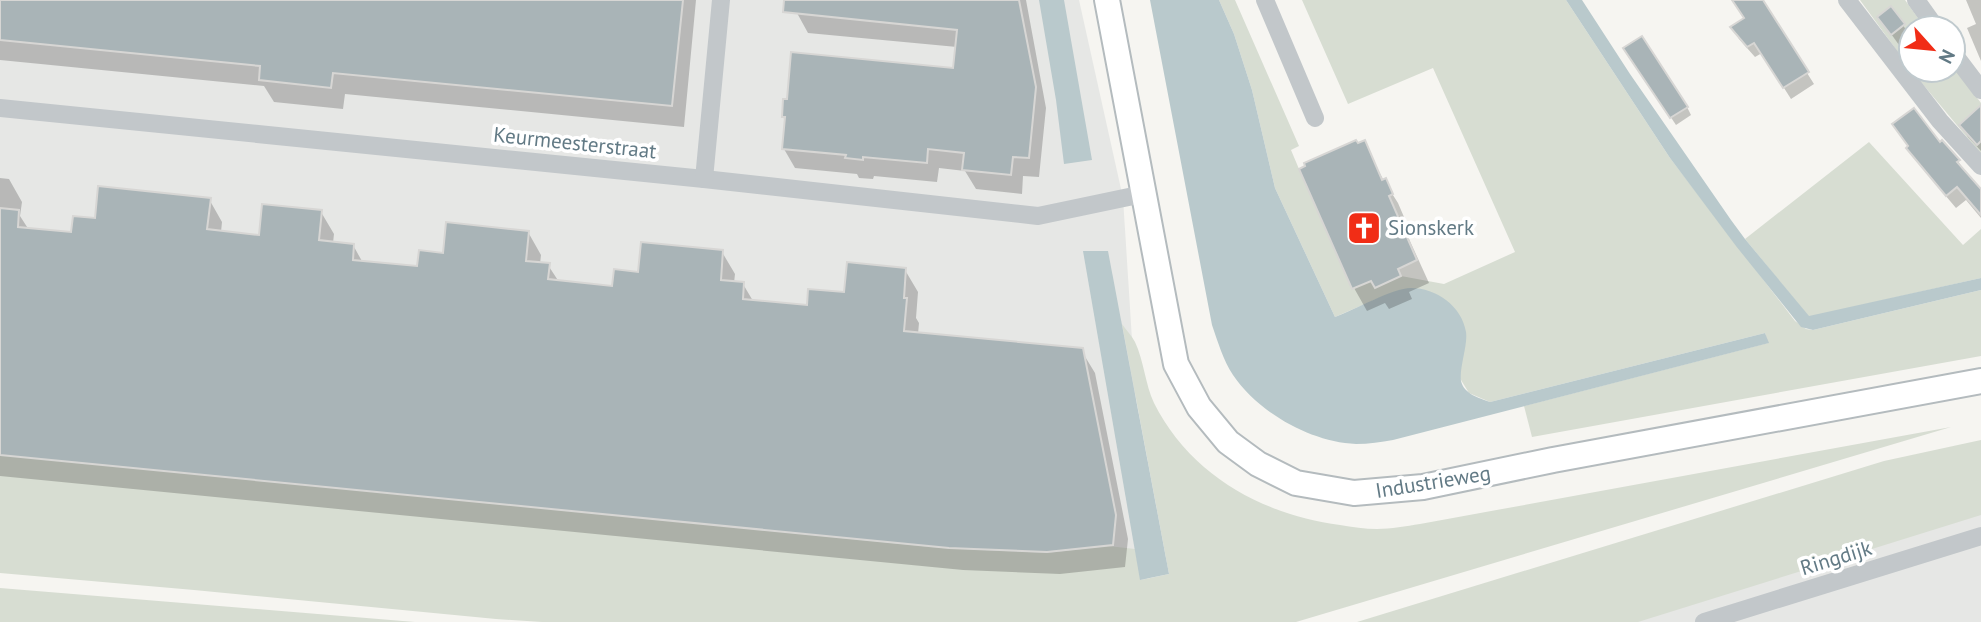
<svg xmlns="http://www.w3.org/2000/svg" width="1981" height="622" font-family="'PT Sans',sans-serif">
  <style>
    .built { fill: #e6e7e5 }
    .green { fill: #d7ddd2 }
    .water { fill: #b9c9cc }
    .shadow { fill: #0003 }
    .building { fill: #a9b4b7; stroke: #d7d6d4; stroke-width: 2 }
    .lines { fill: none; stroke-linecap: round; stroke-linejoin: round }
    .secondary-casing { stroke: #b4bbbe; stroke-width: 28 }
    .street { stroke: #c2c7ca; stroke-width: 18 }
    .secondary { stroke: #fff; stroke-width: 24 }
    .labels { text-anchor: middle; stroke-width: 7; stroke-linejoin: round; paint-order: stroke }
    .street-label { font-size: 21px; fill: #627a85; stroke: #fff }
    .poi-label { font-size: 21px; fill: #627a85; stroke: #fff; text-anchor: start }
  </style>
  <rect width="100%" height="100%" fill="#f6f5f1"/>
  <!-- built -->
  <g class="built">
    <polygon points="0,0 1079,0 1123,198 1150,622 0,520"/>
    <polygon points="1981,490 1981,622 1527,622"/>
  </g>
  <!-- green -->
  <g class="green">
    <polygon points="1219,0 1235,0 1299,146 1291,150 1299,169 1352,289 1371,281 1375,288 1401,276 1444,284 1515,252 1433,68 1348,104 1302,0 1566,0 1670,158 1795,321 1806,329 1813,330 1981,290 1981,356 1532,437 1524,406 1768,343 1765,333 1490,402 1469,393 1461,380 1381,297 1335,317 1275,188 1252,90 1234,34"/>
    <polygon points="1860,0 1905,0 1925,28 1911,28 1911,70"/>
    <polygon points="1953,66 1981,103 1981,154 1911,70 1953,70"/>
    <polygon points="1869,142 1963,245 1981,229 1981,278 1809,317 1745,239"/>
    <path d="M1122,324C1126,330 1132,336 1135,342C1144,361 1145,384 1154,403C1190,475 1263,515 1340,525C1352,527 1365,529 1377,529C1391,529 1406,526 1420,524L1951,427L1296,622H542L496,619L194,590L0,573V454L941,548L1047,553L1108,546L1135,549L1141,580L1169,574Z"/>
    <polygon points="1981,440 1981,515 1638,622 1357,622 1884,461"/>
    <polygon points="0,588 415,622 0,622"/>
  </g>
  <!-- water -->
  <g class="water">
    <polygon points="1039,0 1064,0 1092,160 1064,164 1056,100"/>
    <path d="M1150,0H1219L1234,34L1252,90L1275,188L1335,317C1354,310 1393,288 1411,288C1436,288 1462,306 1466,332C1468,345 1459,368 1461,381C1464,394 1479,398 1490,402L1765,333L1769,343L1393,440C1381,442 1369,444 1356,444C1310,442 1258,412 1233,375C1223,360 1218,342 1212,325Z"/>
    <polygon points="1566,0 1582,0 1630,74 1731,220 1745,239 1809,316 1981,278 1981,290 1813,330 1801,327 1736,246 1670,158"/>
    <polygon points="1083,251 1108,251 1169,574 1140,580"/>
  </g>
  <!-- shadow -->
  <g class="shadow">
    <polygon points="0,0 696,0 684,127 345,94 343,109 274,102 264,86 0,60"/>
    <polygon points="795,0 1026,0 1046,108 1039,177 1023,176 1022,194 976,189 965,171 939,168 937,182 874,176 873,179 859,178 857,174 795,168 784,149 786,122 783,117 954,70 957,47 808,33 797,13"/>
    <polygon points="1734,0 1761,0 1814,84 1791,99 1762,53 1755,57 1739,39 1733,27 1746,19"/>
    <polygon points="1966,0 1981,0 1981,61 1967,28 1976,24"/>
    <polygon points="1879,17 1903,25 1910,37 1899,45"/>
    <polygon points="1630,56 1687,107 1691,115 1676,125"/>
    <polygon points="1981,121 1981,151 1968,137 1961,125"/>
    <polygon points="1895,125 1940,145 1958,161 1967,175 1981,192 1981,218 1966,200 1956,208 1917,162"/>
    <polygon points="1364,143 1384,181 1398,203 1404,217 1400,219 1429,283 1409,292 1412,299 1389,309 1385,303 1367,311 1354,288 1357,145"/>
    <polygon points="0,178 9,179 22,202 20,216 29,230 72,234 96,220 209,199 222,222 221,232 261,237 321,212 334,234 333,243 353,245 363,263 419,268 444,255 528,232 541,255 540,264 548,265 559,282 614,288 639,274 722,252 735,274 734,283 743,284 753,301 808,307 905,270 918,292 916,318 919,323 918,334 1081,350 1095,373 1128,539 1125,567 1060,574 963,570 0,476"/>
  </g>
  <!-- building -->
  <g class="building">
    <polygon points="0,0 683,0 672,106 333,73 331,88 259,80 260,66 0,40"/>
    <polygon points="784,0 1019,0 1036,87 1029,158 1013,157 1011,175 962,170 964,153 928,149 927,163 863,157 863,160 845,158 846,155 782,149 785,117 782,117 783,99 787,99 791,52 953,68 957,30 783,12"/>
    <polygon points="1732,0 1763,0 1809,72 1783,88 1754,43 1747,47 1730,27 1744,18"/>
    <polygon points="1891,6 1905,24 1891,35 1877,17"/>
    <polygon points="1642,36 1688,107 1670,118 1623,48"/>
    <polygon points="1981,105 1981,141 1977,145 1959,125"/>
    <polygon points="1914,108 1940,142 1942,140 1960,160 1957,162 1981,189 1981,215 1957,187 1946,196 1906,148 1908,146 1892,124"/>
    <polygon points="1356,140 1358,143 1365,140 1382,180 1386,178 1393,194 1389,196 1417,260 1398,269 1401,276 1375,288 1371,281 1352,289 1299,169 1305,166 1304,163"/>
    <polygon points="98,186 211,198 207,229 259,235 262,204 322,210 319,240 354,244 353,260 417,266 419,250 443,253 446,222 529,231 526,261 550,263 548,279 612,286 614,269 638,272 641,242 723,250 721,280 744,282 743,299 807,305 808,289 844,292 847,262 906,268 904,298 907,298 904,331 1083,348 1116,515 1113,545 1047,552 949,548 0,455 0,208 19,210 18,227 71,232 73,216 95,218"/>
  </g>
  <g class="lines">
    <!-- secondary casing -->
    <g class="secondary-casing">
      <polyline id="secondary" points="1107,0 1176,364 1199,407 1228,442 1258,464 1296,483 1354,493 1423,487 1553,460 1981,381"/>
    </g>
    <!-- street -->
    <g class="street">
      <polyline points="1265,0 1315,118"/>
      <polyline points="1847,0 1940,121 1981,166"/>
      <polyline points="1916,0 1936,28"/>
      <polyline points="1953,53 1981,90"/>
      <polyline points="0,108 704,179 1038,216 1143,194"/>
      <polyline points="704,179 721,0"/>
      <polyline points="1704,622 1981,536"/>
    </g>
    <!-- secondary -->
    <use href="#secondary" class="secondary"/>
  </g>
  <!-- icons -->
  <defs>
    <g id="church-square" transform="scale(1.75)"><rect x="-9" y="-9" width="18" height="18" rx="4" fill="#f12d16" stroke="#fff"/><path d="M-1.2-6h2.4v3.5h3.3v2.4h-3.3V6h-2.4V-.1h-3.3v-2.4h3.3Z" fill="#fff"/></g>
  </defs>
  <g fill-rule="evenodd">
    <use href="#church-square" x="1364" y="228"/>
  </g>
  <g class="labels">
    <!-- street labels -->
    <g class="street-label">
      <text transform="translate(575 143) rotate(6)" y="7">Keurmeesterstraat</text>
      <text transform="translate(1433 482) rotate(-9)" y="7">Industrieweg</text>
      <text transform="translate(1836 558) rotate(-17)" y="7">Ringdijk</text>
    </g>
    <!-- poi labels -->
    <g class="poi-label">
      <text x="1388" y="235">Sionskerk</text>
    </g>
  </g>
  <!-- north arrow -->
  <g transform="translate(1932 49) rotate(117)"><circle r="33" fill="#ffffff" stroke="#c0cace" stroke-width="2"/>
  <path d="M0-5L12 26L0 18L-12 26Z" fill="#f12d16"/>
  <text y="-10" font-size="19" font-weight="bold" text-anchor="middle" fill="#627a85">N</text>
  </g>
</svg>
